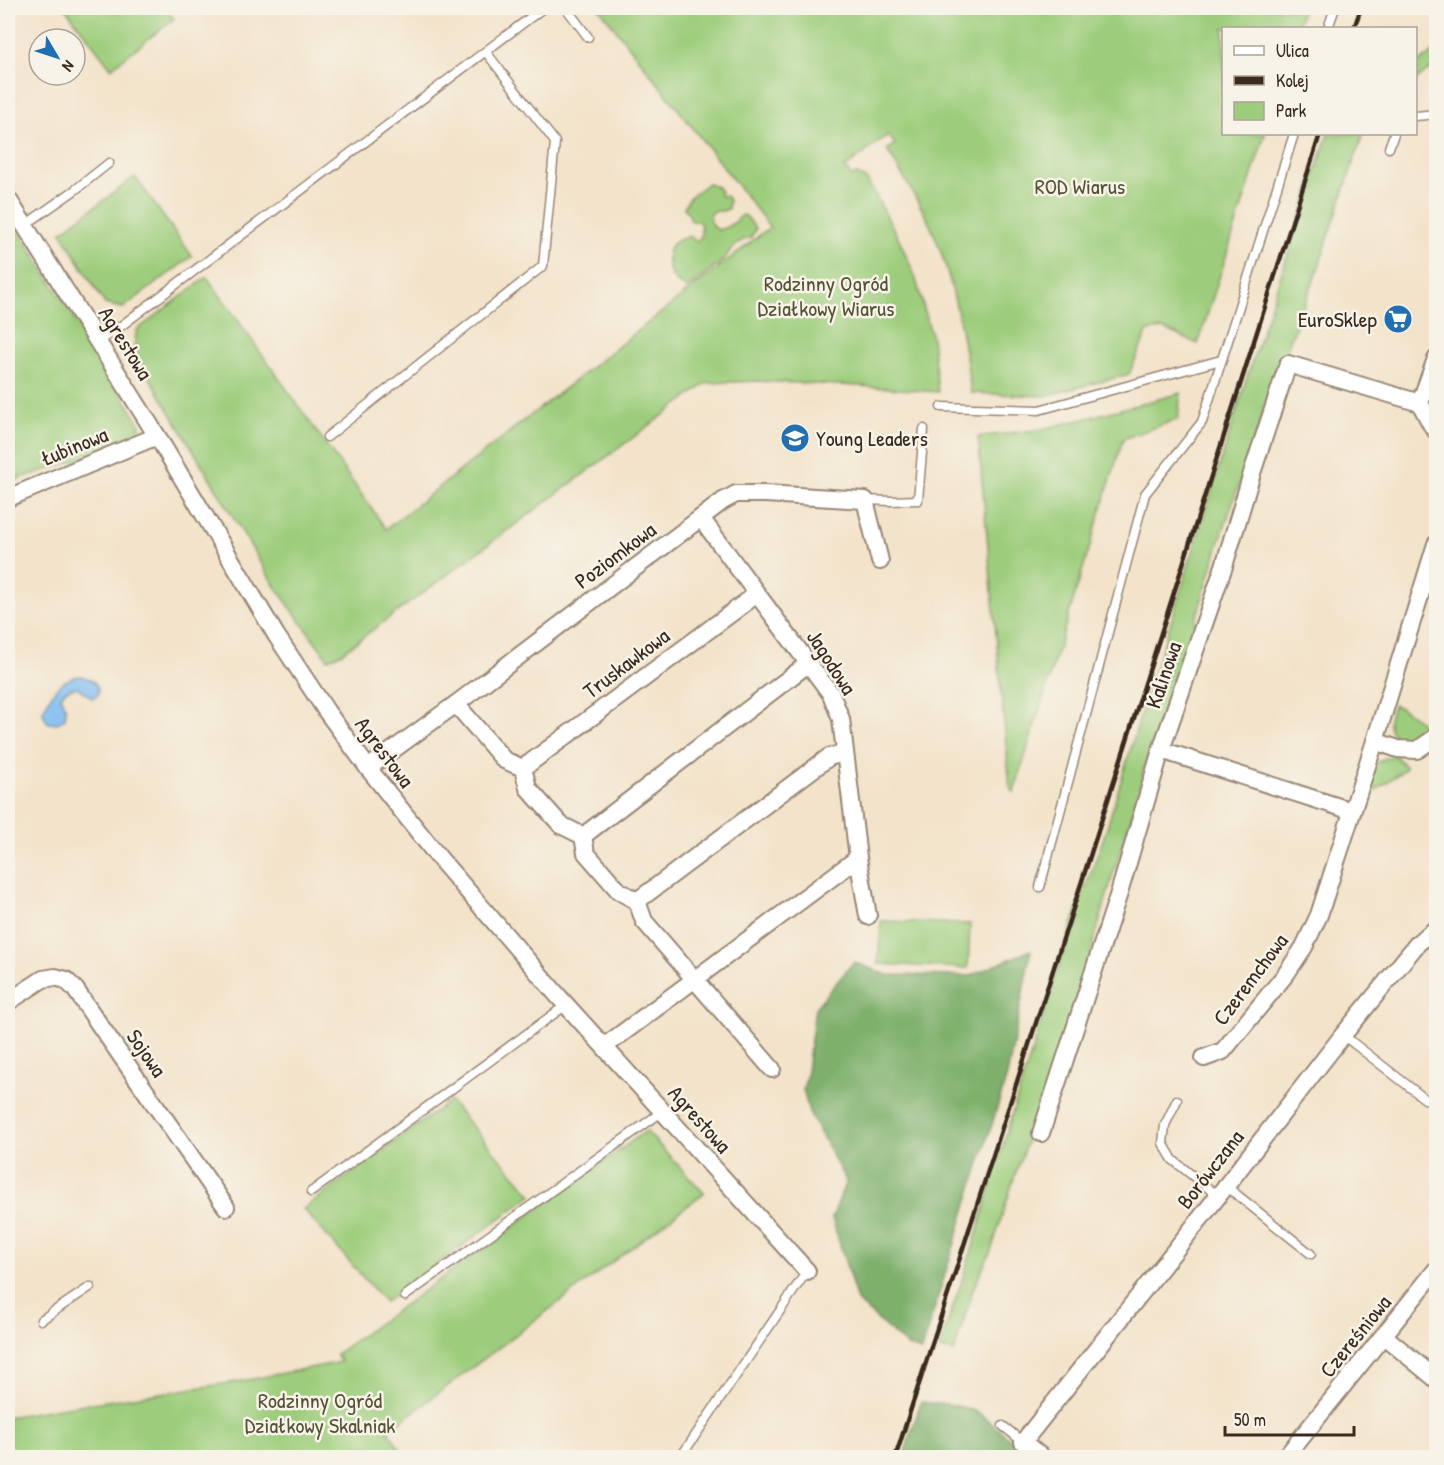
<svg xmlns="http://www.w3.org/2000/svg" width="1444" height="1465" font-family="'Patrick Hand',sans-serif">
  <style>
    .green { fill: #9dcd7c; stroke: #6c7c4d; stroke-width: 1.5 }
    .forest { fill: #7eb06c; stroke: #5c6d45; stroke-width: 1.5 }
    .water { fill: #80bef3; stroke: #5e7488; stroke-width: 1.5 }
    .lines { fill: none; stroke-linecap: round; stroke-linejoin: round }
    .service-casing { stroke: #978674; stroke-width: 11 }
    .minor-casing { stroke: #978674; stroke-width: 20 }
    .service { stroke: #fff; stroke-width: 8 }
    .minor { stroke: #fff; stroke-width: 16 }
    .rail { stroke: #3b2a1e; stroke-width: 4.5 }
    .labels { text-anchor: middle; stroke-width: 5; stroke-linejoin: round; paint-order: stroke }
    .park-label { font-size: 22px; fill: #545336; stroke: #f7f3e8 }
    .poi-label { font-size: 22px; fill: #3b2a1e; stroke: #f7f3e8; text-anchor: end }
    .street-label { font-size: 22px; fill: #3b2a1e; stroke: #f7f3e8 }
  </style>
  <rect width="100%" height="100%" fill="#f7f3e8"/>
  <filter id="ink" filterUnits="userSpaceOnUse"><feTurbulence type="fractalNoise" baseFrequency=".0167" numOctaves="2"/><feDisplacementMap in="SourceGraphic" scale="12" xChannelSelector="R" yChannelSelector="G"/><feConvolveMatrix kernelMatrix="1 2 1 2 8 2 1 2 1" color-interpolation-filters="sRGB"/></filter>
  <filter id="wash" filterUnits="userSpaceOnUse"><feTurbulence type="fractalNoise" baseFrequency=".008" numOctaves="4" result="noise"/><feDisplacementMap in="SourceGraphic" scale="24" xChannelSelector="R" yChannelSelector="G"/><feGaussianBlur stdDeviation="1.35" result="paint"/><feColorMatrix in="noise" values="0 0 0 0 0 0 0 0 0 0 0 0 0 0 0 0 0 1.4 0 .05"/><feComposite in="paint" operator="in"/></filter>
  <g filter="url(#wash)">
    <rect width="100%" height="100%" fill="#f3e3ca"/>
    <!-- green -->
    <g class="green">
      <polygon points="65,8 165,8 174,19 111,68"/>
      <path d="M599,8H1303L1297,28H1224V134H1265L1198,344L1164,329L1148,331L1129,374L1044,396L971,393C965,345 957,298 941,252C929,216 907,183 887,150L895,144L888,135L845,168L852,177L856,174L867,180L898,237L915,276L932,338L938,392L860,386L757,381L707,383L340,654L328,659L274,585L133,350L137,330L207,277L386,529L770,227Z"/>
      <polygon points="1436,50 1436,65 1416,80 1416,64"/>
      <polygon points="1328,134 1363,134 1317,272 1286,351 1274,376 1255,437 1224,528 1177,680 1147,757 1134,809 1113,874 1078,997 1015,1175 991,1251 973,1289 954,1352 939,1349 973,1247 1012,1114 1075,916 1105,834 1147,694 1169,628 1247,377"/>
      <polygon points="135,177 192,256 123,308 105,304 61,232"/>
      <path d="M708,183L717,187L721,191L720,196H726L729,200L728,209L723,211H714L710,215C709,221 713,227 718,230L725,228L734,223L742,215L746,216L756,229L752,235L751,238C739,239 729,251 723,261L720,262L719,265L715,266L687,289C682,285 675,282 672,276C667,269 666,251 672,244C676,240 685,238 690,236L694,240L697,241L700,238C702,233 702,224 698,221H691L689,214L684,208L689,198Z"/>
      <polygon points="8,220 13,221 139,422 140,427 139,433 135,439 118,447 15,480 8,471"/>
      <polygon points="1181,393 1178,419 1123,439 1014,792 1010,788 978,437 1037,430 1080,420"/>
      <path d="M1393,705C1409,710 1419,720 1430,733C1426,736 1422,740 1418,742C1405,746 1390,737 1389,724C1388,718 1391,711 1393,705Z"/>
      <path d="M1391,756H1396L1406,768L1375,791L1368,782C1371,766 1375,762 1391,756Z"/>
      <polygon points="881,921 970,924 968,968 878,964"/>
      <polygon points="450,1101 532,1195 385,1302 303,1209"/>
      <polygon points="646,1131 704,1193 388,1431 406,1457 8,1457 8,1417 72,1406 237,1382 341,1362 336,1354"/>
    </g>
    <!-- forest -->
    <g class="forest">
      <polygon points="1031,950 1007,1076 921,1351 907,1346 857,1301 832,1218 846,1181 809,1112 803,1089 806,1079 815,1008 854,962 887,975 970,976"/>
      <polygon points="921,1402 946,1404 965,1408 979,1413 1032,1457 903,1458"/>
    </g>
    <!-- water -->
    <path class="water" d="M80,676C91,678 102,685 97,696L92,698L77,687C70,688 63,690 61,697L66,709L65,718C60,723 54,725 47,722C46,719 44,716 43,713C43,708 47,703 49,699C56,686 65,678 80,676Z"/>
  </g>
  <g filter="url(#ink)">
    <g class="lines">
      <!-- service casing -->
      <g class="service-casing">
        <g id="service">
          <polyline points="566,8 588,37"/>
          <polyline points="1328,28 1335,8"/>
          <polyline points="1416,116 1436,114"/>
          <polyline points="1389,148 1394,134"/>
          <polyline points="25,225 75,190 109,163"/>
          <polyline points="98,341 113,332 543,8"/>
          <polyline points="941,407 1039,410 1221,360"/>
          <polyline points="327,437 543,266 555,142 486,52"/>
          <polyline points="865,500 890,501 918,500 924,429"/>
          <polyline points="1040,887 1145,494 1202,422 1294,134"/>
          <polyline points="1343,1035 1425,1099"/>
          <polyline points="1177,1100 1165,1125 1163,1143 1173,1160 1218,1196"/>
          <polyline points="1226,1186 1311,1254"/>
          <polyline points="311,1192 566,1005"/>
          <polyline points="405,1296 663,1111"/>
          <polyline points="41,1320 90,1287"/>
          <polyline points="1003,1426 1023,1442"/>
          <polyline points="680,1458 807,1271"/>
        </g>
      </g>
      <!-- minor casing -->
      <g class="minor-casing">
        <g id="minor">
          <polyline points="8,199 157,436 276,635 327,712 368,768 440,859 559,997 807,1271"/>
          <polyline points="1436,359 1420,403 1431,424 1436,431"/>
          <polyline points="8,498 157,436"/>
          <polyline points="701,518 831,694 841,719 858,858 868,916"/>
          <polyline points="456,704 504,760 523,768 528,788 561,825 583,836 586,853 619,891 637,901 644,921 772,1069"/>
          <polyline points="1375,741 1398,749 1417,750 1436,737"/>
          <polyline points="1161,750 1352,811"/>
          <polyline points="368,768 456,704 723,501 736,494 765,494 865,500 880,561"/>
          <polyline points="523,768 757,594"/>
          <polyline points="583,836 809,663"/>
          <polyline points="637,901 829,757 845,753"/>
          <polyline points="8,1002 43,979 55,977 66,980 75,989 99,1024 226,1207"/>
          <polyline points="605,1046 858,858"/>
          <polyline points="1204,1058 1223,1051 1286,974 1304,947 1319,915 1375,741 1436,544"/>
          <polyline points="1041,1133 1120,890 1161,750 1224,566 1253,470 1288,364 1420,403"/>
          <polyline points="1384,1336 1436,1379"/>
          <polyline points="1043,1458 1023,1442 1226,1186 1343,1035 1418,943 1436,929"/>
          <polyline points="1285,1458 1436,1270"/>
        </g>
      </g>
      <!-- service -->
      <use href="#service" class="service"/>
      <!-- minor -->
      <use href="#minor" class="minor"/>
      <!-- rail -->
      <g class="rail">
        <polyline points="1354,28 1361,8"/>
        <polyline points="895,1458 1091,853 1320,134"/>
      </g>
    </g>
  </g>
  <!-- icons -->
  <defs>
    <g id="supermarket-disc" transform="scale(1.5)"><circle r="9.5" fill="#1f6fb2" stroke="#f7f3e8"/><path d="M-6-5.5h2.5l.6 2H6L4.5 2H-2.5L-4.4-4H-6ZM-1.5 3.2a1.3 1.3 0 1 0 .1 0ZM3 3.2a1.3 1.3 0 1 0 .1 0Z" fill="#fff"/></g>
    <g id="school-disc" transform="scale(1.5)"><circle r="9.5" fill="#1f6fb2" stroke="#f7f3e8"/><path d="M0-5L7-2L0 1L-7-2ZM-4 1L0 2.5L4 1V4Q0 6-4 4Z" fill="#fff"/></g>
  </defs>
  <g fill-rule="evenodd">
    <use href="#supermarket-disc" x="1398" y="319"/>
    <use href="#school-disc" x="795" y="438"/>
  </g>
  <g class="labels">
    <!-- park labels -->
    <g class="park-label">
      <text x="1080" y="194">ROD Wiarus</text>
      <text x="826" y="291">Rodzinny Ogród<tspan x="826" dy="25">Działkowy Wiarus</tspan></text>
      <text x="320" y="1408">Rodzinny Ogród<tspan x="320" dy="25">Działkowy Skalniak</tspan></text>
    </g>
    <!-- poi labels -->
    <g class="poi-label">
      <text x="1377" y="327">EuroSklep</text>
      <text x="816" y="446" text-anchor="start">Young Leaders</text>
    </g>
    <!-- street labels -->
    <g class="street-label">
      <text transform="translate(126 343) rotate(58)" y="8">Agrestowa</text>
      <text transform="translate(74 446) rotate(-22)" y="8">Łubinowa</text>
      <text transform="translate(615 555) rotate(-37)" y="8">Poziomkowa</text>
      <text transform="translate(832 662) rotate(57)" y="8">Jagodowa</text>
      <text transform="translate(626 663) rotate(-37)" y="8">Truskawkowa</text>
      <text transform="translate(1163 675) rotate(-71)" y="8">Kalinowa</text>
      <text transform="translate(385 752) rotate(53)" y="8">Agrestowa</text>
      <text transform="translate(1250 979) rotate(-53)" y="8">Czeremchowa</text>
      <text transform="translate(147 1053) rotate(55)" y="8">Sojowa</text>
      <text transform="translate(700 1119) rotate(48)" y="8">Agrestowa</text>
      <text transform="translate(1210 1169) rotate(-52)" y="8">Borówczana</text>
      <text transform="translate(1355 1336) rotate(-51)" y="8">Czereśniowa</text>
    </g>
  </g>
  <!-- margin -->
  <rect width="1444" height="1465" fill="none" stroke="#f7f3e8" stroke-width="30"/>
  <!-- legend -->
  <rect x="1222" y="27" width="195" height="108" fill="#f7f3e8" stroke="#aca397" stroke-width="1.5"/>
  <rect x="1234" y="46" width="30" height="9" fill="#ffffff" stroke="#aca397" stroke-width="1.5"/>
  <text x="1276" y="57" font-size="18" fill="#3b2a1e">Ulica</text>
  <rect x="1234" y="76" width="30" height="9" fill="#3b2a1e" stroke="#aca397" stroke-width="1.5"/>
  <text x="1276" y="87" font-size="18" fill="#3b2a1e">Kolej</text>
  <rect x="1234" y="102" width="30" height="18" fill="#9dcd7c" stroke="#aca397" stroke-width="1.5"/>
  <text x="1276" y="117" font-size="18" fill="#3b2a1e">Park</text>
  <!-- north arrow -->
  <g transform="translate(57 57) rotate(129)"><circle r="28" fill="#f7f3e8" stroke="#aca397" stroke-width="1.5"/>
  <path d="M0-4.5L10 22L0 15L-10 22Z" fill="#1f6fb2"/>
  <text y="-9" font-size="16" font-weight="bold" text-anchor="middle" fill="#3b2a1e">N</text>
  </g>
  <!-- scale -->
  <path d="M1225 1426v9h129v-9" fill="none" stroke="#3b2a1e" stroke-width="3"/>
  <text x="1234" y="1426" font-size="18" fill="#3b2a1e" stroke="#f7f3e8" stroke-width="4.5" paint-order="stroke">50 m</text>
</svg>
